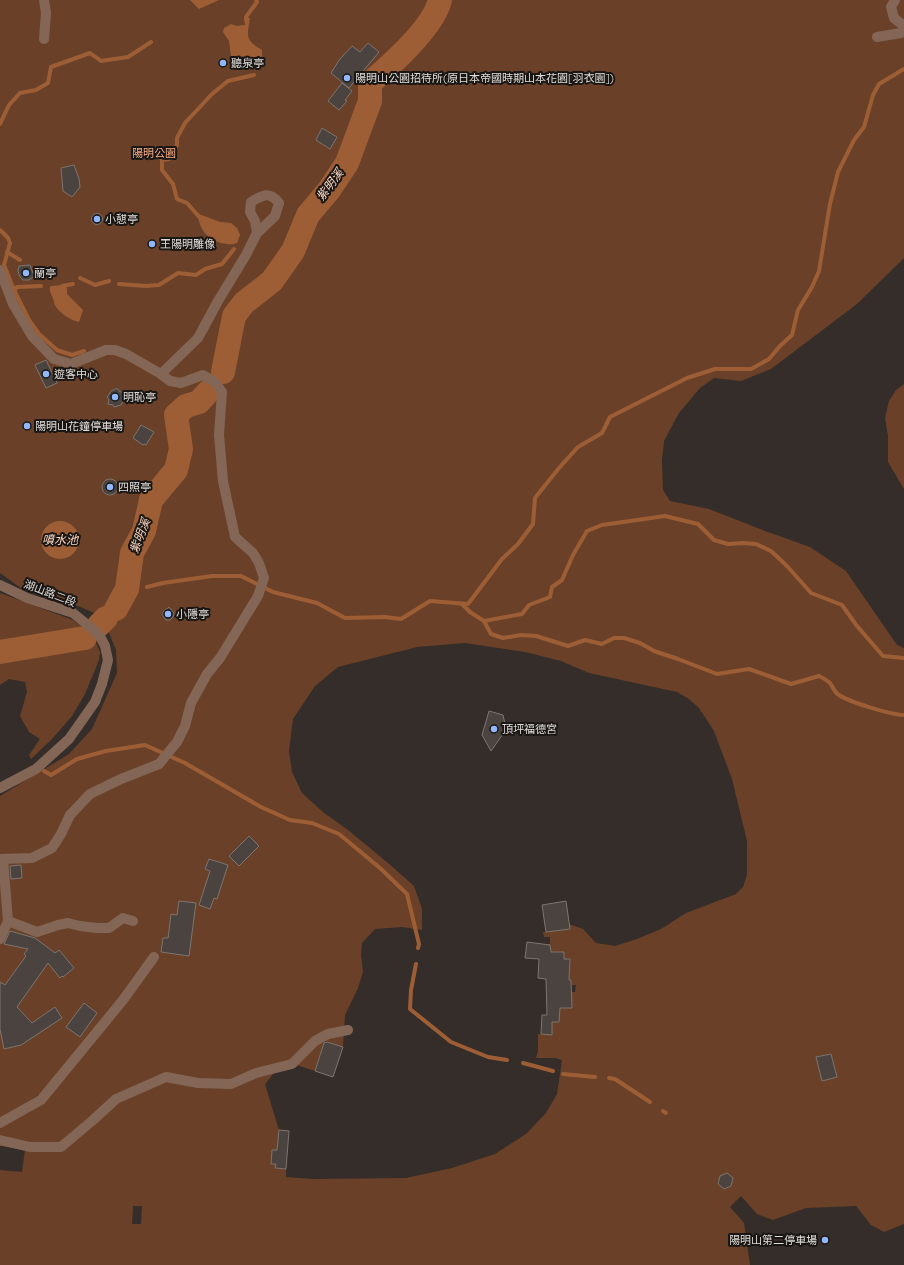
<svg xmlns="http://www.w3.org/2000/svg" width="904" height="1265" font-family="Quicksand,'Noto Sans TC',sans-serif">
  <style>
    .green { fill: #6a4128; fill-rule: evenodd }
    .water { fill: #9d5e35 }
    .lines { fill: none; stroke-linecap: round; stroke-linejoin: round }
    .stream { stroke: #9d5e35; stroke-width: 4 }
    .river { stroke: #9d5e35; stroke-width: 24 }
    .building { fill: #4b433f; stroke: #7d7570 }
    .minor { stroke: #836655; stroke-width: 10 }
    .poi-dot { fill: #91b8fd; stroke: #191614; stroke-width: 1.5 }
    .labels { text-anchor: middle; stroke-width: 4; stroke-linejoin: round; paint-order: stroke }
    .poi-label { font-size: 11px; fill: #e0dcd9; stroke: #191614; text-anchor: start }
    .park-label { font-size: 11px; fill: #f7ae83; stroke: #191614 }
    .street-label { font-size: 11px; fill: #e0dcd9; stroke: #191614 }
    .water-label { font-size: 12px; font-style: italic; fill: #fdd7c1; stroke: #191614 }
  </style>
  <rect width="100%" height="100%" fill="#342d29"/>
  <!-- green -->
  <g class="green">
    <path d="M0,0H904V258L857,304L771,369L741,381L714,378L700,388L679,413L664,441L662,460L663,490L670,501L709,509L765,531L810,547L846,571L897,645L904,648V1224L884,1232L871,1225L856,1206L806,1208L773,1220L757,1214L741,1196L730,1207L744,1223L750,1265H0V1170L22,1172L25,1149L0,1146V796L69,754L92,729L117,673L116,650L107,628L97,614L78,606L21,588L0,573ZM465,643L525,652L561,661L589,673L677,692L689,699L699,708L714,731L732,779L747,841V875L743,887L736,894L686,913L661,929L637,939L615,946L596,943L583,929L569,924L570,929L543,932L544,937H550V944H547L548,952H564V959H570L569,979L571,980L572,985H576L575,992H571L548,1015L559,1016V1022H552V1034H538V1051L536,1058H555L562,1060L561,1068L557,1094L546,1113L526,1134L495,1154L452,1168L406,1178L313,1179L286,1177V1169L276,1168V1164H271L272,1150H277L279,1130L265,1084L284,1061L315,1071L325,1041L343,1047L345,1015L358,988L363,972L361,955L362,943L375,929L402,927L422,930V909L414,886L388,863L348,830L323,812L302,793L292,772L289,751L293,719L315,686L338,667L417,647ZM133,1206H142L141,1224H132Z"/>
    <polygon points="904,384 904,489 888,462 888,436 885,418 889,401 896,390"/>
    <polygon points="0,593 73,620 86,630 95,640 100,652 99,660 85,694 72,716 52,739 31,759 29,755 40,739 29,732 20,716 27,692 25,682 9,679 0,685"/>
  </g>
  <!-- water -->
  <g class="water">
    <polygon points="190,0 219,0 199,9"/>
    <path d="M244,17L250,18C247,37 245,40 262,50V56L257,66L254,64L253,60L245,56L235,57L231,56L229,41L223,32L224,28L231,24L236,26L245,25Z"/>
    <path d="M199,214L220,222L231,223L237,228L240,235L237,243C227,247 211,241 204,232C201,228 199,222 198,217Z"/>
    <path d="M64,285L67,288V294L83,310L79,322C70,320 59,313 55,305C54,305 54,300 53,299C52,294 49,292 50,287L51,286Z"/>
    <circle cx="60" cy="540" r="19"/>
  </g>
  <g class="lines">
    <!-- stream -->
    <g class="stream">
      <polyline points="247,22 246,17 257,2 256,0"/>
      <polyline points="0,124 9,105 20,93 36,90 48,83 51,67 90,53 101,61 128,57 151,42"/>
      <polyline points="201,219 187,203 177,199 173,184 162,170 162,160 169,159 177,145 177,138 185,123 212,94 228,81 254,75"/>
      <polyline points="0,230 8,238 10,243 4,265 14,290 17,287 41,286"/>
      <polyline points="7,252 20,260"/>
      <polyline points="80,278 95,285 109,281"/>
      <polyline points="119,284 146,286 159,285 178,273 196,275 205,269 222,264 234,249"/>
      <polyline points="62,286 73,284"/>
      <polyline points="14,290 29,320 39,334 57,350 72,355 84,351"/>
      <polyline points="147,587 163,583 212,576 241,576 273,592 317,603 345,618 385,617 401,619 430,601 468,604 502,559 518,544 533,524 535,498 559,468 578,447 602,433 610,417 687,378 715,369 751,369 769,359 780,346 792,335 798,310 812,287 819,271 830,204 838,172 854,140 864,127 873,95 879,84 904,69"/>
      <polyline points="127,589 130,588"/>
      <path d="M462,604L470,612L484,621L491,634L503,638L521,635L536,636L568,646L585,640L602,644L614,638H624L640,643L654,651L678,659L717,674L749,669L791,684L819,676C823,678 827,680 830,683C833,687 835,693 839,695C849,702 892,715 904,715"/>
      <polyline points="484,621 522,614 529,605 550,597 552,587 562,580 573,555 587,531 602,525 665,516 698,524 714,540 728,544 743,543 756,544 771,551 787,566 811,593 842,605 857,626 883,656 904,658"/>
      <polyline points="44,771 51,775 77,759 106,751 145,745 185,763 261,807 290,820 312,823 339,834 380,868 407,894 419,944 418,948"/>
      <polyline points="416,964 411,990 410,1009 451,1042 488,1057 507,1060"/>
      <polyline points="523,1063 553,1071"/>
      <polyline points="563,1074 595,1077"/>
      <polyline points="609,1078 615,1079 650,1102"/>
      <polyline points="663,1111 666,1113"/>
    </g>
    <!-- river -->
    <g class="river">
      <path d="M223,372L234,316L244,303L272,281L293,251L308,215L329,190L347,163L370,101V83C391,65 434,27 440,0"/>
      <polyline points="116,609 127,589 132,553 144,531 151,500 176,470 181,449 176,415 186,406 199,402 208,392"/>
      <polyline points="99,625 106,618"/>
      <polyline points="0,652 85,638"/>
    </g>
  </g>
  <!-- building -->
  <g class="building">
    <polygon points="368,43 379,52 349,88 331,73 340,59 352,46 360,52"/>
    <polygon points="342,83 352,91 345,100 347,101 339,110 328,101"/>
    <polygon points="322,128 337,137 330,149 316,140"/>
    <polygon points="74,165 79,179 80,187 72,197 63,191 61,168"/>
    <circle cx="97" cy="219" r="5.5"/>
    <polygon points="30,265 34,276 29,280 23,280 20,277 18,271 19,266"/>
    <polygon points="46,360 57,383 46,388 35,365"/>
    <polygon points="117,388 120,392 124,392 124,399 121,405 114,407 113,405 108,404 109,400 107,397 112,390 114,390"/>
    <polygon points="141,425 154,432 146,445 144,444 143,445 133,438"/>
    <circle cx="110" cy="487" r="8"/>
    <polygon points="169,607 174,613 173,617 170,620 166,620 163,616 163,612"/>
    <polygon points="489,711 503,715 505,724 503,734 491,751 482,735"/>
    <polygon points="249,836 259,846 239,866 229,856"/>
    <polygon points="209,859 228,865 217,899 214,898 210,909 199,905 210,871 205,869"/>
    <polygon points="21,865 22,878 11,879 10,866"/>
    <polygon points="179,901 196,903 189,956 161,952 163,938 168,938 171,914 177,915"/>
    <polygon points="566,901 570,929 546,932 542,905"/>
    <polygon points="10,931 35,938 55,953 59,950 74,968 63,977 62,976 60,978 48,963 17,1007 32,1023 55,1007 62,1018 21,1045 4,1049 0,1029 0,982 5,985 26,956 24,954 28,949 4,944"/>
    <polygon points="527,942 550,945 551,952 564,952 564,959 570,959 569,980 571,980 572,1008 560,1008 559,1022 552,1022 552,1035 541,1034 542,1015 547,1015 546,979 538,978 539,959 525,958"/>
    <polygon points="84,1003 97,1013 80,1037 66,1027"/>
    <polygon points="327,1042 343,1047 333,1077 315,1071 324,1043"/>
    <polygon points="831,1054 837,1077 822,1081 816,1057"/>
    <polygon points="279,1130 289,1131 286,1169 275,1168 276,1164 271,1164 272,1150 277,1150"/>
    <polygon points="727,1173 733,1178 731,1186 724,1189 718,1184 720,1176"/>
  </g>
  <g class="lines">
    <!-- minor -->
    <g class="minor">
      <polyline points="895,0 891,7 894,18 904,26"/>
      <polyline points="877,37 901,33 904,30"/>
      <polyline points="44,39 46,13 44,0"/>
      <polyline points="0,270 13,304 32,336 54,359 71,364 106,350 115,350 126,354 161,374 170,381 181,383 203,375 215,382 222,392 219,435 223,481 235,537 253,553 259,563 264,578 258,596 220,658 207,674 191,703 185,726 177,742 159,764 121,779 90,794 70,815 61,834 52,848 32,858 0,859"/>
      <path d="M161,374L198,338L218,301L246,255L257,233L275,216L279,203C269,191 263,195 251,202L250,212L255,221L257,233"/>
      <polyline points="0,585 27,598 73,613 95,631 101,638 105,646 108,660 102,684 95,702 69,739 36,769 0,788"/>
      <polyline points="3,859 8,921 37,932 58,925 68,923 80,926 97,928 109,928 123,918 133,921"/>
      <polyline points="0,939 8,921"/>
      <polyline points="0,1123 41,1100 123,1000 154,957"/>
      <polyline points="0,1140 30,1147 61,1147 92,1121 116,1099 166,1077 198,1083 231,1084 256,1073 292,1064 315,1041 328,1034 348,1030"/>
    </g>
  </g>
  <!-- markers -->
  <g class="poi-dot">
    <circle cx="223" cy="63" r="4"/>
    <circle cx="347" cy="78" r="4"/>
    <circle cx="97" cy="219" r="4"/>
    <circle cx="152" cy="244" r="4"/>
    <circle cx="26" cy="273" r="4"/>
    <circle cx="46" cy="374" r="4"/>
    <circle cx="115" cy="397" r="4"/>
    <circle cx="27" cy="426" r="4"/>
    <circle cx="110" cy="487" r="4"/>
    <circle cx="168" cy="614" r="4"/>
    <circle cx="494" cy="729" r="4"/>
    <circle cx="825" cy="1240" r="4"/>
  </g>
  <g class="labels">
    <!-- poi labels -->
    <g class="poi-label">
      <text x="231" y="67">聽泉亭</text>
      <text x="355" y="82">陽明山公園招待所(原日本帝國時期山本花園[羽衣園])</text>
      <text x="105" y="223">小憇亭</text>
      <text x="160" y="248">王陽明雕像</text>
      <text x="34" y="277">蘭亭</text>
      <text x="54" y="378">遊客中心</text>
      <text x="123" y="401">明恥亭</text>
      <text x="35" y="430">陽明山花鐘停車場</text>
      <text x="118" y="491">四照亭</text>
      <text x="176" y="618">小隱亭</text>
      <text x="502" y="733">頂坪福德宮</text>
      <text x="817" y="1244" text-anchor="end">陽明山第二停車場</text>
    </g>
    <!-- park labels -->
    <g class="park-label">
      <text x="154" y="157">陽明公園</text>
    </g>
    <!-- street labels -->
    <g class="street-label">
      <text transform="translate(50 593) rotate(21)" y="4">湖山路二段</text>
    </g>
    <!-- water labels -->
    <g class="water-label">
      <text transform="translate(330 185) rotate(-53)" y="4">紫明溪</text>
      <text transform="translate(140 536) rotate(-69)" y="4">紫明溪</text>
      <text x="60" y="544">噴水池</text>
    </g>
  </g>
</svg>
